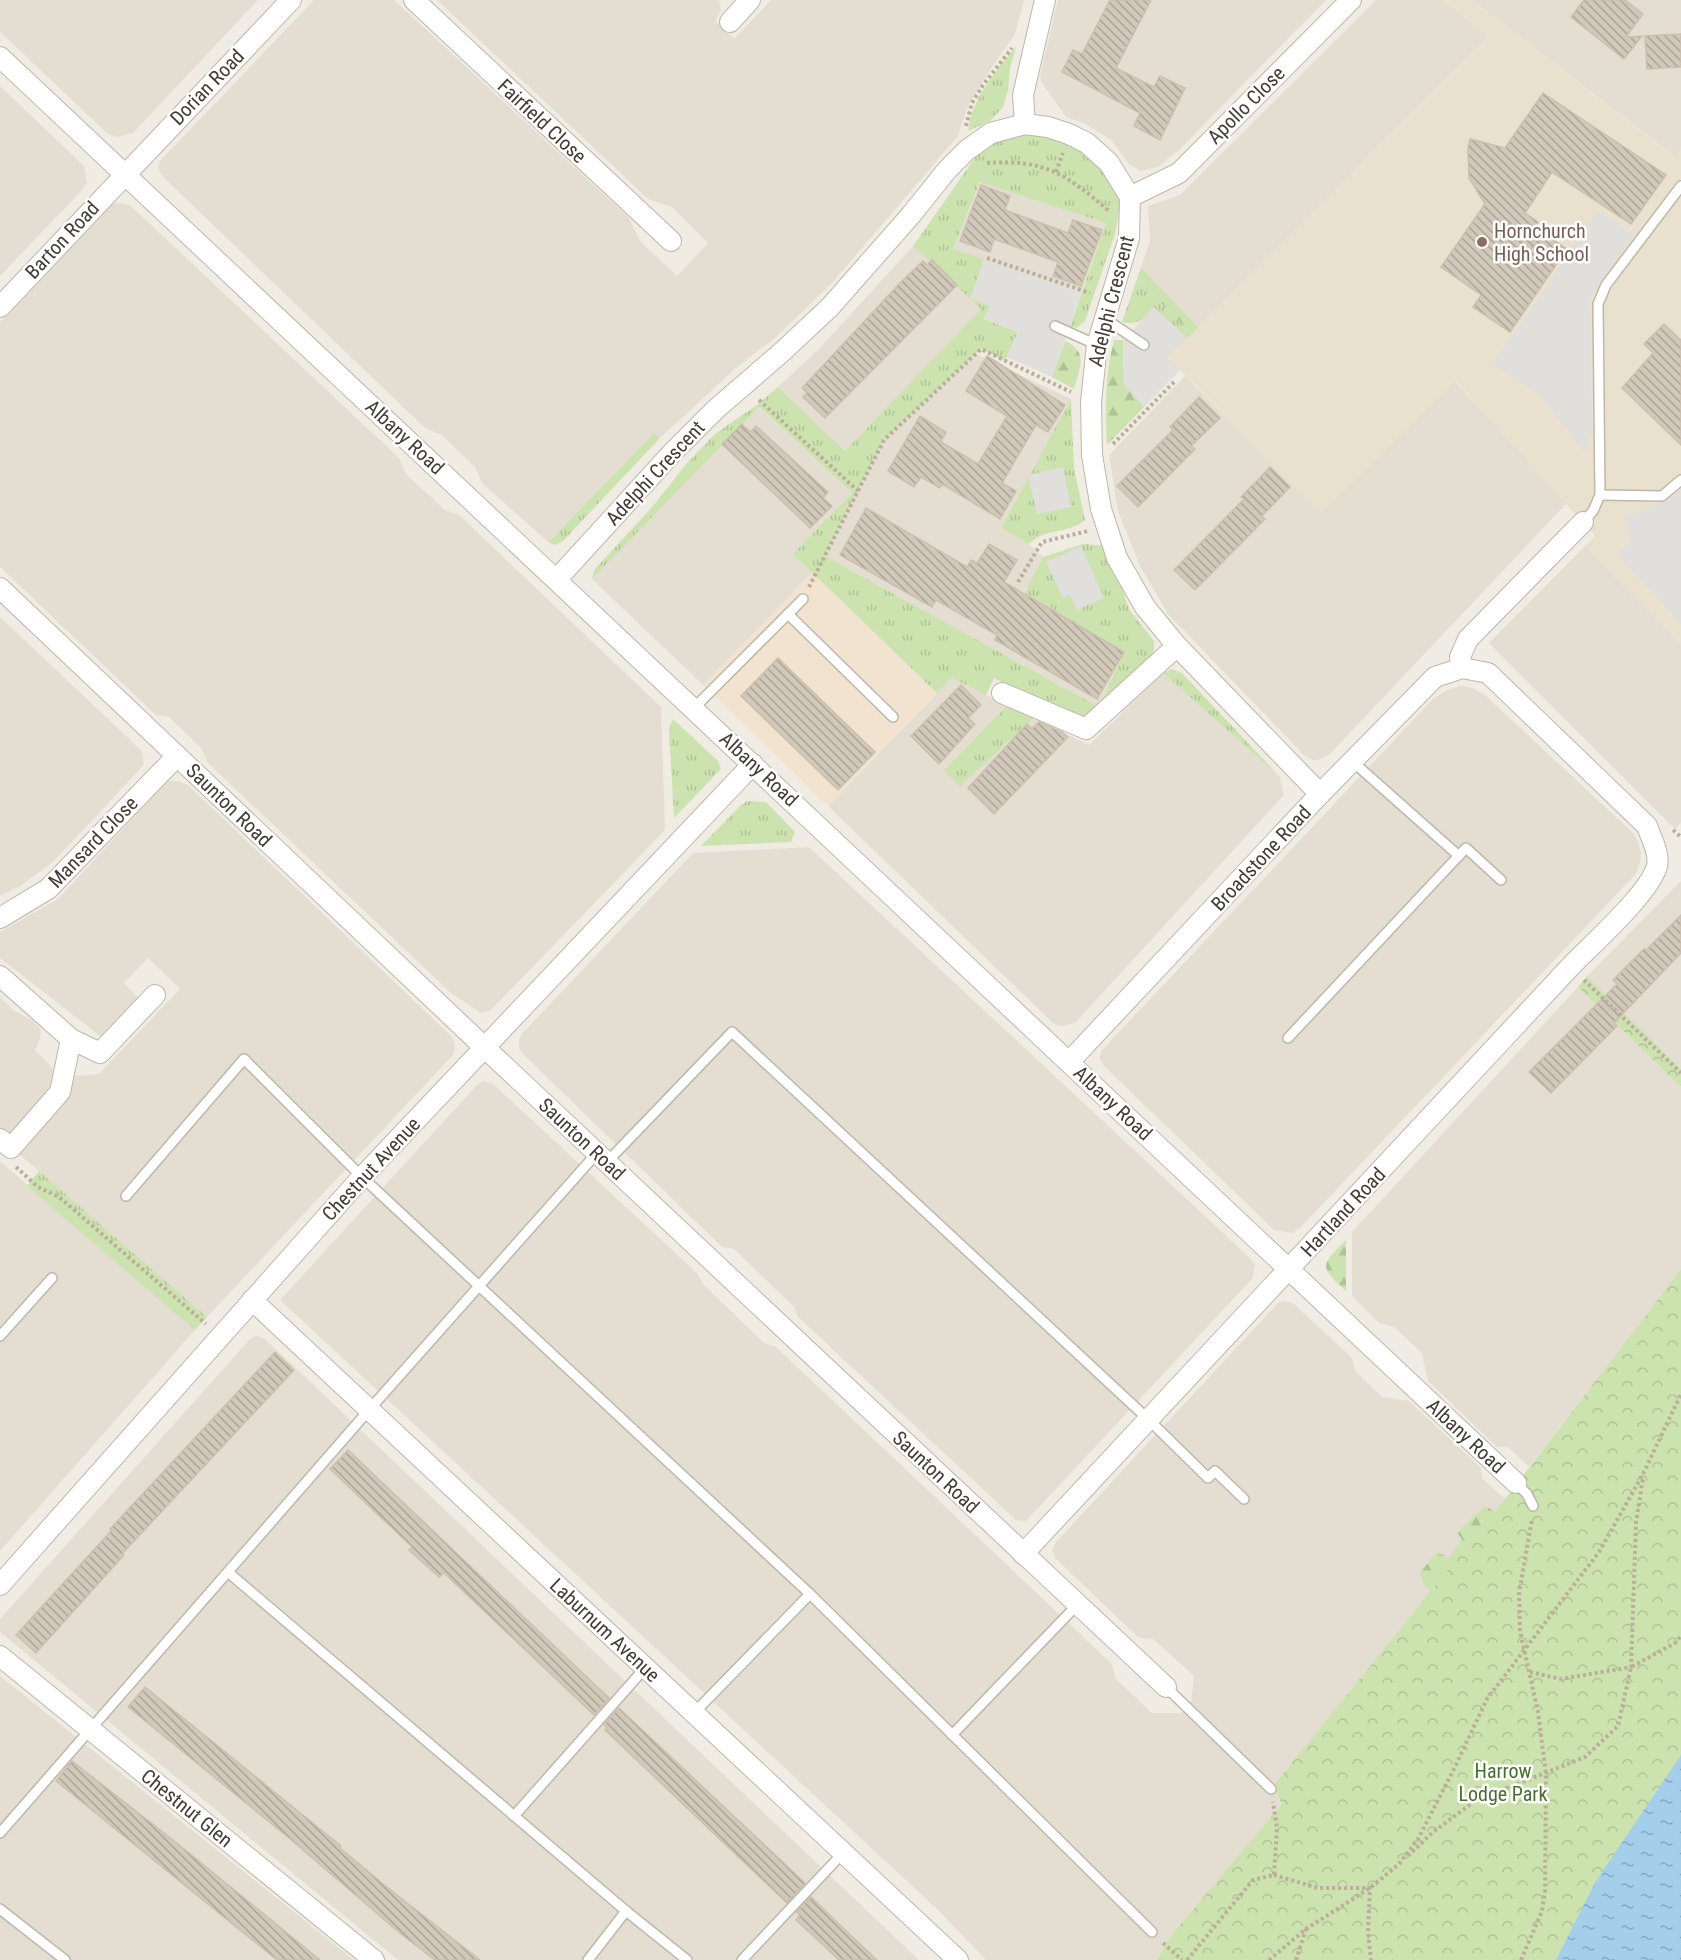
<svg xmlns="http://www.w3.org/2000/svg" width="1681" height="1960" font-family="'Roboto Condensed',sans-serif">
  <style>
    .residential { fill: #e4ded2 }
    .commercial { fill: #f1e3d0 }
    .education { fill: #e9e1ce }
    .grass { fill: url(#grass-tufts) }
    .forest { fill: url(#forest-firs) }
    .park { fill: url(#park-crowns) }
    .parking { fill: #e1dfdc }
    .water { fill: url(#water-ripples) }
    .building { fill: url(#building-back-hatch); stroke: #cbc0ae; stroke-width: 1.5 }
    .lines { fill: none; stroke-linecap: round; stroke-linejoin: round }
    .lane-casing { stroke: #beb7aa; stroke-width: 12 }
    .street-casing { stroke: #beb7aa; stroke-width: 22 }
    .path { stroke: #bcaf9a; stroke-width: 4; stroke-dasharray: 3 3; stroke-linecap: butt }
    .lane { stroke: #fff; stroke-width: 9 }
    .street { stroke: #fff; stroke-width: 20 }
    .education-dot { fill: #8d6e63; stroke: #fff; stroke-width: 2 }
    .labels { text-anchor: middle; stroke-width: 5; stroke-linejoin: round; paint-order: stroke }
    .street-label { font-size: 20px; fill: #423c34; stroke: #fff }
    .education-label { font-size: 20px; fill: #785e54; stroke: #fff; text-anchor: start }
    .park-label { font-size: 20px; fill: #466e2d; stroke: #fff }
  </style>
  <defs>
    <pattern id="grass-tufts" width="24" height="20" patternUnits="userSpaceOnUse" patternTransform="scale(1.5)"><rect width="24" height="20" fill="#cce2af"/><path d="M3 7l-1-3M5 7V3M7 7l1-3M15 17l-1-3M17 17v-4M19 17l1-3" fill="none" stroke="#b0c397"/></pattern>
    <pattern id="forest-firs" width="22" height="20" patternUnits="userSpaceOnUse" patternTransform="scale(1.5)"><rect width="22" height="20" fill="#cce2af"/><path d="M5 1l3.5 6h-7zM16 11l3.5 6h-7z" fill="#b0c397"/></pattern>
    <pattern id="park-crowns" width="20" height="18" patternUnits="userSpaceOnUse" patternTransform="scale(1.5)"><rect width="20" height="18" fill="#cce2af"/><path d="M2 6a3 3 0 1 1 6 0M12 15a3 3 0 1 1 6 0" fill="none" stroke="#b0c397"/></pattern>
    <pattern id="water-ripples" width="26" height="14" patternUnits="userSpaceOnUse" patternTransform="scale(1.5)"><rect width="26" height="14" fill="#a4ceea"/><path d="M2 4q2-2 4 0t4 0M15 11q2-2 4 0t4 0" fill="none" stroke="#87a8be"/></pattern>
    <pattern id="building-back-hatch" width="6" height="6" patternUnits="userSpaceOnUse" patternTransform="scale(1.5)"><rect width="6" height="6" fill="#d1c8ba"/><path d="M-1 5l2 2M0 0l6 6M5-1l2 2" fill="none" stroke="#aba498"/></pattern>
  </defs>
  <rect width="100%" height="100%" fill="#f0ece4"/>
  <!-- residential -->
  <g class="residential">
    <polygon points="0,0 258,0 133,133 117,137 108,134 0,32"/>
    <polygon points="314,0 394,0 629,218 640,241 677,276 708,243 672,207 648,199 437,0 719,0 721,10 715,21 734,39 771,0 1024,0 1015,34 982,82 967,108 958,136 832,283 777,336 735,369 660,438 654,433 548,542 482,483 475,467 443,436 425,428 162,176 158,168 160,161"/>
    <polygon points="1058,0 1326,0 1180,149 1158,167 1141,171 1129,164 1111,140 1086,124 1066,117 1042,83 1040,76"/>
    <polygon points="1376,0 1442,0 1489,37 1198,327 1141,267 1150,241 1148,206 1180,195"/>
    <polygon points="1472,0 1681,0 1681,150 1675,157"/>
    <polygon points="0,86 84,166 87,182 83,189 0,276"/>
    <polygon points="981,181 1106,223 1082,291 953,249"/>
    <polygon points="113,203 122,203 131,206 399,458 406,474 445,510 459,515 661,707 665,830 490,1011 481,1013 451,993 208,763 202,749 169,717 156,715 0,567 0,322"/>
    <polygon points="913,246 982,309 845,451 778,387 819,349"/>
    <polygon points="976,354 1071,399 1001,528 1029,544 1043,557 1026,594 1124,652 1099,707 825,556 884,440"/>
    <polygon points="1185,376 1321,512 1455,381 1567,503 1329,755 1315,761 1305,756 1168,614 1140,566 1118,511 1109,455"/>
    <polygon points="758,407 852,493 794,554 813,572 703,685 592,579"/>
    <polygon points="1585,546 1681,644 1681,823 1675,829 1489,643"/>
    <polygon points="0,617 142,751 144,765 52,863 20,886 0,896"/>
    <polygon points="1163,673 1280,777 1284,795 1076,1022 1069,1025 1060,1026 1053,1023 828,806 952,678 1089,745"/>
    <polygon points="1461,686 1472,688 1485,695 1633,833 1638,841 1641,853 1640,864 1635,875 1300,1228 1292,1233 1274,1230 1104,1066 1100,1060 1100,1054 1103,1049 1433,699 1447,690"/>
    <polygon points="169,781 179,781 188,785 450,1035 454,1041 455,1049 452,1056 207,1317 18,1153 70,1089 74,1076 99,1074 180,989 148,958 124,983 140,1000 104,1039 0,958 0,932 58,899 162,787"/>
    <polygon points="809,847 1251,1259 1255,1266 1252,1279 1026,1521 1016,1520 798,1317 794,1307 734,1249 722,1247 523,1054 519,1048 519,1042 521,1035 693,853"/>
    <polygon points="1681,881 1681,1069 1587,976"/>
    <polygon points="1578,987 1681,1087 1681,1269 1529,1467 1508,1447 1497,1447 1428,1381 1422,1353 1394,1327 1379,1323 1352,1296 1352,1232"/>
    <polygon points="0,997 14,1011 32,1020 41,1030 40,1039 35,1050 59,1075 10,1137 0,1127"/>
    <polygon points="483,1081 492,1083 697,1273 703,1284 764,1343 776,1347 1112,1664 1116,1679 1152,1713 1181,1713 1191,1702 1194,1676 1153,1639 1139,1638 1055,1558 1052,1550 1056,1542 1278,1303 1286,1301 1293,1303 1352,1358 1355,1371 1382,1397 1409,1401 1481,1468 1482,1478 1505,1499 1273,1786 1282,1804 1169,1938 1157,1960 986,1960 937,1909 280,1300 476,1086"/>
    <polygon points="0,1161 195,1330 0,1551"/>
    <polygon points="257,1335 265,1339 919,1960 398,1960 0,1632 0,1619 249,1340"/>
    <polygon points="0,1676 354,1960 0,1960"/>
  </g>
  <!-- commercial -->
  <polygon class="commercial" points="813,572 937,693 828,806 703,685"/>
  <!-- education -->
  <polygon class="education" points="1442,0 1472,0 1674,157 1681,150 1681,644 1585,546 1595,536 1456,381 1321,512 1167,357 1489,38"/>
  <!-- grass -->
  <g class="grass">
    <path d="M1016,47L1010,68L1008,90L1003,107L990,121L968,131C973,97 994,73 1016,47Z"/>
    <polygon points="1022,133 1060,137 1094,157 1118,195 1120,206 1115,234 1085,321 1077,328 1070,327 1106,223 980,182 953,249 984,259 971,298 990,306 984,319 1018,332 1005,361 981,349 884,440 825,556 1099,707 1124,652 1025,594 1043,557 1083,544 1108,546 1129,609 1154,641 1154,650 1149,661 1085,720 994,678 986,695 952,678 937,693 793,554 852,493 759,407 592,579 594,570 653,506 687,463 716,433 757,405 778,387 845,451 981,309 913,246 977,155 994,143"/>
    <path d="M1137,279L1192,334L1187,338L1154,308C1144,319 1138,326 1122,322Z"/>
    <path d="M1071,399L1074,468L1085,520C1069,534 1044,528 1029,544L1001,528Z"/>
    <polygon points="654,433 660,438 563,541 555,545 548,542"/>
    <polygon points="1172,669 1182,673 1280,777 1163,673"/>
    <polygon points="1007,706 1034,718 960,786 944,770"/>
    <polygon points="673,719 718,761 721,769 674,818 669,728"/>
    <polygon points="747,801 766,802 795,832 791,842 701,846 740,806"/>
    <polygon points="39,1171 207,1317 195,1330 27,1186"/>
  </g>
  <!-- forest -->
  <g class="forest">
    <polygon points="1141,267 1198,327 1192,334 1137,279"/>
    <path d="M1114,340H1123L1124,384L1144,407L1107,445C1105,408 1105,375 1114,340Z"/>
    <path d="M1065,341C1089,352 1080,367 1074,389L1052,377Z"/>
    <path d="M1346,1240V1291C1318,1266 1321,1265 1346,1240Z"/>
    <polygon points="1485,1506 1504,1517 1456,1606 1425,1587 1420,1573 1436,1553 1444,1555 1449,1559 1462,1539 1457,1533"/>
  </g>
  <!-- park -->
  <g class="park">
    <polygon points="1587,976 1681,1069 1681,1087 1578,987"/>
    <polygon points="1681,1269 1681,1960 1157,1960 1169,1938 1282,1804 1273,1786 1505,1499"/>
  </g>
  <!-- parking -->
  <g class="parking">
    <polygon points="1598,210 1634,235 1590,298 1592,433 1585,453 1539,394 1493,364"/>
    <polygon points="984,259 1082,291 1052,377 1007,357 1018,332 984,319 990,306 970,298"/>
    <polygon points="1154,307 1187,338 1167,357 1180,370 1144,407 1124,384 1123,340"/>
    <polygon points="1063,467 1071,507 1037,514 1028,475"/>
    <polygon points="1681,490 1681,624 1617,553 1631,541 1624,517 1667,501"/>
    <polygon points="1081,546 1104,598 1077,610 1070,595 1063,598 1046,562"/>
  </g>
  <!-- water -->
  <polygon class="water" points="1681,1755 1681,1960 1556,1960 1596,1881"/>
  <!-- building -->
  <g class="building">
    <polygon points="1110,0 1151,0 1116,68 1154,87 1160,76 1185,88 1160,140 1134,126 1140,113 1062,72 1073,50 1082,54"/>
    <polygon points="1584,0 1625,0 1643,14 1626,37 1642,36 1624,59 1571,17"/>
    <polygon points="1681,34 1681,67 1647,69 1645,36"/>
    <polygon points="1543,93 1666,175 1631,224 1552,172 1525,213 1538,222 1535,227 1567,249 1510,332 1473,307 1481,295 1441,267 1485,204 1469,178 1468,149 1470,139 1505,148"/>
    <polygon points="981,185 1010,196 1005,210 1068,233 1073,220 1102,230 1081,286 1053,276 1058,262 994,239 990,252 960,241"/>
    <polygon points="932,260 957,285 825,418 803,397 807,393 802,388 900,283 923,261 927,265"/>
    <polygon points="1664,324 1681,340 1681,445 1622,388 1653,353 1644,344"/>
    <polygon points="987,356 1065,405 1048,432 1036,425 1002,483 1016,491 1000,519 942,484 940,488 921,477 914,487 888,471 920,416 946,432 941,442 978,464 1007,416 966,391"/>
    <polygon points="1199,397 1220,418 1191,446 1195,449 1138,507 1117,486 1173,430 1170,427"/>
    <polygon points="742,424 750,432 756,426 828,492 823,498 832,506 810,528 722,444"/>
    <polygon points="1270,467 1290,487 1262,516 1265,519 1195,590 1174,570 1244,499 1241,497"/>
    <polygon points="866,508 967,567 971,560 977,563 989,544 1017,560 1004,582 1124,652 1097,699 995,640 997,635 936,600 932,607 840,555"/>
    <polygon points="778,658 875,752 838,790 741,696"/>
    <polygon points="961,685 981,705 968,718 975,724 939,764 911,736"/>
    <polygon points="1039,722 1062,732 1068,737 994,814 968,788 1027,724 1032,729"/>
    <polygon points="1681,915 1681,953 1614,1023 1617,1026 1551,1093 1529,1072 1617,984 1613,980 1644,949 1646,950"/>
    <polygon points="275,1352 294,1370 122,1554 124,1555 36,1653 16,1635 111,1531 110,1529"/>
    <polygon points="348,1450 609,1698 594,1715 444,1573 439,1577 409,1550 412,1547 330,1469"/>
    <polygon points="145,1687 341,1846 340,1848 388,1888 480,1960 435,1960 401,1934 289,1838 128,1707"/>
    <polygon points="619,1708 805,1883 787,1903 605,1730 607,1728 604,1725"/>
    <polygon points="72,1761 178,1844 320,1960 277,1960 56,1781"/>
    <polygon points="811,1897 841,1926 877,1960 839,1960 823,1945 796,1920 800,1915 796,1912"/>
  </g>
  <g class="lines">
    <!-- lane casing -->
    <g class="lane-casing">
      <g id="lane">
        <polyline points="1104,318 1144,345"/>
        <polyline points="1055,326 1097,345"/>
        <polyline points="1600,495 1662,496 1681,480"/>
        <polyline points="1583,522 1593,511 1600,495 1598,304 1606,285 1681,186"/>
        <polyline points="788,614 893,717"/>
        <polyline points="694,708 803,599"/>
        <polyline points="1352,761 1459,856"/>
        <polyline points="1288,1038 1466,848 1501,880"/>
        <polyline points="607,1162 732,1032 1149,1420 1208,1478 1215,1471 1244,1499"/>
        <polyline points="126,1196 244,1059 362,1177 810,1594 1152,1932"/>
        <polyline points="0,1336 52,1278"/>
        <polyline points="1516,1483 1527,1494 1533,1506"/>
        <polyline points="229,1573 626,1911 687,1960"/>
        <polyline points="1166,1687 1271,1789"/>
        <polyline points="694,1713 810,1594"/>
        <polyline points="952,1735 1077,1605"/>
        <polyline points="514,1816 645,1668"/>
        <polyline points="0,1833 369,1410 597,1153"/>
        <polyline points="0,1909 65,1960"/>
        <polyline points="588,1960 626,1911"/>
        <polyline points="742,1960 843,1853"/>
      </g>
    </g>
    <!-- street casing -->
    <g class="street-casing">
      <g id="street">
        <polyline points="414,0 671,241"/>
        <polyline points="730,22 750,0"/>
        <polyline points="0,57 1516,1483"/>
        <polyline points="1025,124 1023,95 1045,0"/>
        <polyline points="1130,197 1179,173 1351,0"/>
        <polyline points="0,307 291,0"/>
        <polyline points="557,579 672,453 716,409 783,351 830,307 911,215 947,170 967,150 991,133 1025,124 1048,127 1069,134 1087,143 1109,163 1130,197 1129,238 1097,345 1091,402 1092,455 1101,509 1117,558 1145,607 1177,646 1320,794"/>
        <polyline points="0,588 484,1047 1166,1687"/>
        <polyline points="1462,668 1460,657 1468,639 1583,522"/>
        <polyline points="1002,693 1086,729 1177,646"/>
        <polyline points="0,918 48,889 177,756"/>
        <polyline points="0,976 71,1039 60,1092 11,1148 0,1139"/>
        <polyline points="71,1039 100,1053 155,995"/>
        <polyline points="252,1300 958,1960"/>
        <path d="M1023,1554L1570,967C1591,945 1650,893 1657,866C1660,853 1651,838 1647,826L1488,673L1462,668L1435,677L1320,794L1069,1062"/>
        <polyline points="0,1585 362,1177 753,764"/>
        <polyline points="0,1656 374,1960"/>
      </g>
    </g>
    <!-- path -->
    <g class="path">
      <polyline points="966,126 972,103 983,85 1012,48"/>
      <path d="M987,163C1045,159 1066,174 1109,211"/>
      <polyline points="1056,172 1063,153"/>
      <polyline points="987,258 1090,293"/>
      <polyline points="759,400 858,491"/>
      <polyline points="1113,444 1175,381"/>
      <polyline points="1018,582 1042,542 1088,531"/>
      <polyline points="809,587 884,440 981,349 1071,392"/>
      <polyline points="1673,830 1681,837"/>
      <polyline points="1584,980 1681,1073"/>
      <polyline points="16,1167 38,1187 59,1197 206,1324"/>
      <polyline points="1530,1672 1561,1679 1631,1667 1636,1523 1643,1478"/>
      <polyline points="1408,1856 1433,1832 1475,1801 1585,1757 1618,1726 1631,1667 1675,1643 1681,1636"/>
      <polyline points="1274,1875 1318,1888 1370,1888 1368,1933 1371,1960"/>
      <polyline points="1163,1943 1182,1960"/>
      <polyline points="1187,1960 1253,1880 1274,1875 1277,1828 1273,1802"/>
      <polyline points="1269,1960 1306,1929 1370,1888 1399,1864 1418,1839 1452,1773 1487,1699 1599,1552 1643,1474 1681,1394"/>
      <polyline points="1296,1960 1306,1929"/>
      <polyline points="1521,1960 1542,1911 1545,1891 1546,1774 1538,1712 1520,1631 1519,1594 1532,1519"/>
    </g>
    <!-- lane -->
    <use href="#lane" class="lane"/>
    <!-- street -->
    <use href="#street" class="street"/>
  </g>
  <!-- markers -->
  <circle class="education-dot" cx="1482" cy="242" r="6"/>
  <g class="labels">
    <!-- street labels -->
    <g class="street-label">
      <text transform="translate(207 87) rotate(-46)" y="7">Dorian Road</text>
      <text transform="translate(1246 105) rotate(-45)" y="7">Apollo Close</text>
      <text transform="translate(542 121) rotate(43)" y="7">Fairfield Close</text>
      <text transform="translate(62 240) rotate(-47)" y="7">Barton Road</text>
      <text transform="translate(1111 301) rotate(-76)" y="7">Adelphi Crescent</text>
      <text transform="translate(405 437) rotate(43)" y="7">Albany Road</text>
      <text transform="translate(655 473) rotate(-47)" y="7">Adelphi Crescent</text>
      <text transform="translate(759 769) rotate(43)" y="7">Albany Road</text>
      <text transform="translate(229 805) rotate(44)" y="7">Saunton Road</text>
      <text transform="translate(93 842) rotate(-46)" y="7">Mansard Close</text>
      <text transform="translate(1261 858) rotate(-47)" y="7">Broadstone Road</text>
      <text transform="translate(1113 1103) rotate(43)" y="7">Albany Road</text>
      <text transform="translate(582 1139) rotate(43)" y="7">Saunton Road</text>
      <text transform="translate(371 1169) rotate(-47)" y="7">Chestnut Avenue</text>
      <text transform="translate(1343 1212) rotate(-47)" y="7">Hartland Road</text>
      <text transform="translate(1466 1436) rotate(43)" y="7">Albany Road</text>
      <text transform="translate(936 1472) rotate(43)" y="7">Saunton Road</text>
      <text transform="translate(605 1630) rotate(43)" y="7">Laburnum Avenue</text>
      <text transform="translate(187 1808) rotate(39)" y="7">Chestnut Glen</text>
    </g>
    <!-- education labels -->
    <g class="education-label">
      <text x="1494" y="238">Hornchurch<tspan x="1494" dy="23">High School</tspan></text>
    </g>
    <!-- park labels -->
    <g class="park-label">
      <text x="1503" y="1778">Harrow<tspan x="1503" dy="23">Lodge Park</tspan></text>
    </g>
  </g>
</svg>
